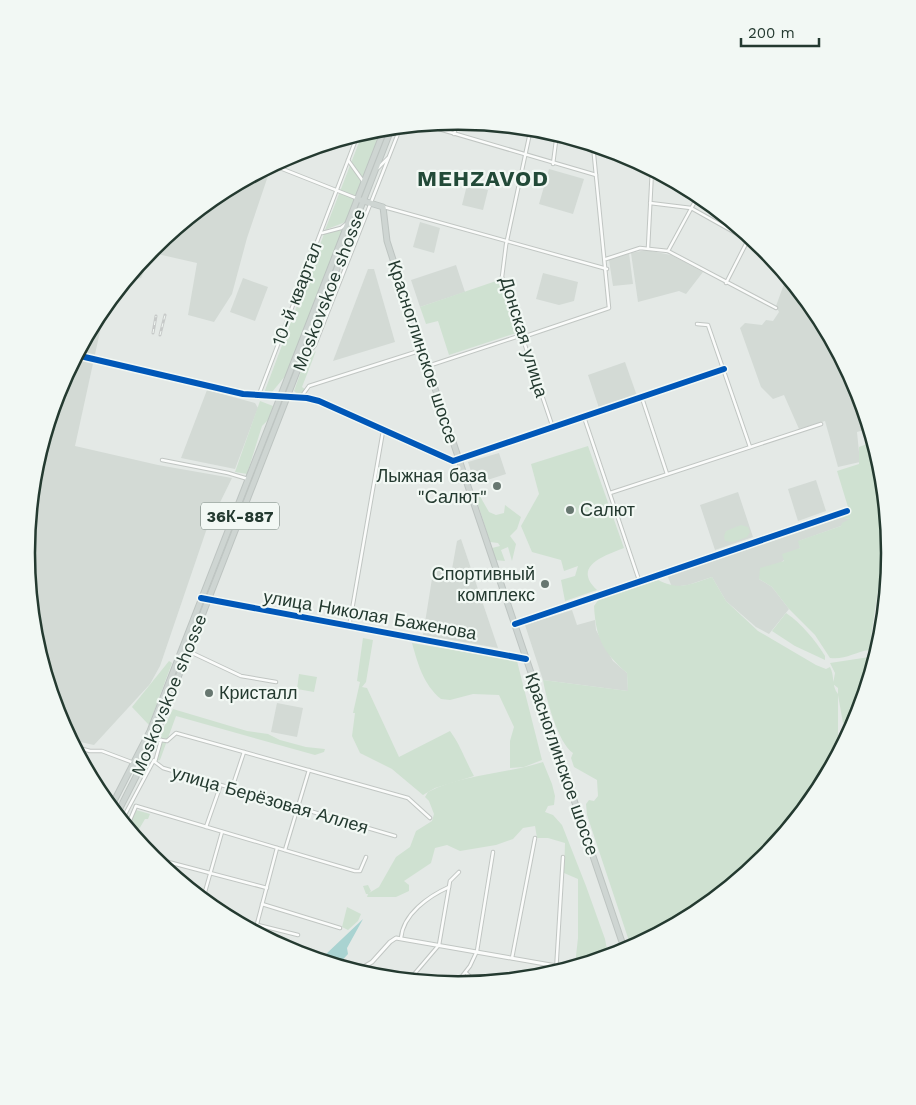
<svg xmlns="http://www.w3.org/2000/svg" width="916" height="1105" font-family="'Work Sans',sans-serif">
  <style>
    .built { fill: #d3dad5 }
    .green { fill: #cfe1d1 }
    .water { fill: #a9d3d1 }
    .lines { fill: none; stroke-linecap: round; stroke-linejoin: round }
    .minor-casing { stroke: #c1c6c3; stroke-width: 4.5 }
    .tertiary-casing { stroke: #c1c6c3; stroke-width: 5 }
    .primary-casing { stroke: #bdc4c1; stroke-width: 7 }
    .minor { stroke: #fbfcfb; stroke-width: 2.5 }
    .tertiary { stroke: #fbfcfb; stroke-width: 3 }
    .primary { stroke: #ced5d2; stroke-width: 5 }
    .rail-casing { stroke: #c7cac9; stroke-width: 3 }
    .rail { stroke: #f2f8f4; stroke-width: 1; stroke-dasharray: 4; stroke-linecap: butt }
    .cycleway-casing { stroke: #f2f8f4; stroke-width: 9 }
    .cycleway { stroke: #0057b8; stroke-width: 6 }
    .poi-dot { fill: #677770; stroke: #f2f8f4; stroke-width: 2 }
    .labels { text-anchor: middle; stroke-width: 4.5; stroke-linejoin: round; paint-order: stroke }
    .shield { fill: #f2f8f4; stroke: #62736b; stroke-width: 1 }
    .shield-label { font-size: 16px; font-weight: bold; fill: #243a30 }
    .street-label { font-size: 18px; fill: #243a30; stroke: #f2f8f4 }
    .poi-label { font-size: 18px; fill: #243a30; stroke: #f2f8f4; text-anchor: end }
    .district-label { font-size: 22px; font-weight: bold; letter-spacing: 1px; fill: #224a38; stroke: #f2f8f4 }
    .rim { fill: none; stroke: #243a30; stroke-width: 2.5 }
  </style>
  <rect width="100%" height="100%" fill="#e4e9e6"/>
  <!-- built -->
  <g class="built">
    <polygon points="268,167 271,167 247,238 232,294 214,322 188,315 197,263 153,253 141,278 123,283 153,247 218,193"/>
    <polygon points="549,169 584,179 573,214 539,204"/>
    <polygon points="467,185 488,190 483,210 462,205"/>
    <polygon points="420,222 440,228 434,253 413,247"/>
    <polygon points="646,250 671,255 703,272 686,294 679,291 638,302 631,253"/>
    <polygon points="629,253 633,284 613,286 609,260"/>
    <polygon points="456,265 465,292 420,307 411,280"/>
    <polygon points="368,269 374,269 395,342 333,361"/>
    <polygon points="543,273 578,282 574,301 559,305 536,299"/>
    <polygon points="243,278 268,287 255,321 230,312"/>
    <polygon points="784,284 792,287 797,294 802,295 817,313 854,382 864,430 857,432 860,462 838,467 825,421 799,429 784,395 773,399 761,387 740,328 745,323 762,325 766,320 773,321 779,312 776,306"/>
    <polygon points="106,304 75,446 158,465 232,478 206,531 160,666 150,684 94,745 71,740 59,717 34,636 26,552 35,468 59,387 99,312"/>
    <polygon points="625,362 637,396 599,408 588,375"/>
    <polygon points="207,390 255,403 258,408 235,469 181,458"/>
    <polygon points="499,453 506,474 475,484 468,462"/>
    <polygon points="816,480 826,511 798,521 788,489"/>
    <polygon points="738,492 753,537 715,550 700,505"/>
    <polygon points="839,517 851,519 841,526 799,541 800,548 759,579 772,587 789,609 769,634 756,627 726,601 712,577 688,585 672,587 667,575"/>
    <polygon points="461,539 498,648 423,635 434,566 452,569 457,541"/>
    <polygon points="572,610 577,625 595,620 596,630 613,661 627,673 628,691 543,680 525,625"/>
    <polygon points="277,703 303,708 297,737 271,732"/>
  </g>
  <!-- green -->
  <g class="green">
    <polygon points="382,128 348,221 325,230 363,132"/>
    <polygon points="345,228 291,369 272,392 264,393 324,234"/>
    <polygon points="499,280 516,333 449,355 438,321 426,324 420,307"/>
    <polygon points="316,351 302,387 306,390 304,393 296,393 294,391 304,363"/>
    <path d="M854,382L882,469L887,530L869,650C855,652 845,660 830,658L815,635L789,609L772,587L759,579L760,568L784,561L782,554L800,548L798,541L841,526L842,523L850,519L839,517L848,507L837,471L859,464V447L867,444Z"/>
    <polygon points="260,401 273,406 269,419 262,426 247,474 235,472"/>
    <path d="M588,446L624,548C606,555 571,566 597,590L565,601L561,580L575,576L578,566L564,571L561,560L532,552L521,526L539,494L531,464Z"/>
    <polygon points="477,491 489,512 496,515 504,513 505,505 521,517 517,529 510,536 516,544 512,561 508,547 501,550 505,561 495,560 492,548 500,546 498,543 490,542 475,495"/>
    <polygon points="741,525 748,527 750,532 747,537 733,542 725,541 724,536 726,531"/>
    <polygon points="888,538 890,553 881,637 878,649 872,649"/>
    <path d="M712,577L726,601L758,631L816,665L826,669L830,667C835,676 831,685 838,694V688L833,684L835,673L830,663L876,656L857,718L850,731L843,723L838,695V753L817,793L763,858L698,912L631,947L587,815L586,804L589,800L594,801L598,796L597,780L574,767L571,758L573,753C558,743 546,698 543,680L628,691L627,673C603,652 596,639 594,606L599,599L658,580C681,591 690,584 712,577Z"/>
    <path d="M786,613C802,624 815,640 825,656V660L795,646L772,631Z"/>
    <path d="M363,638L373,640L366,682L362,687L367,688L399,757L450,731C461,746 465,760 474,776L435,788L423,795L392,769L360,753L352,736L355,713H353L360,682L357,681Z"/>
    <path d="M412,643L517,661L542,760L524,767L510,768V741L514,727L499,695L473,694L450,700L441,699C423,684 418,664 412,643Z"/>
    <polygon points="169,661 172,663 149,725 132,707"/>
    <polygon points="299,674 317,677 314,692 297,689"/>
    <polygon points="173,709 247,731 268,734 280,740 306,747 325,749 324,752 315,755 176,716 160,760 156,761 155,757 163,729"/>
    <path d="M543,762L552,784L555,796L554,805L548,806L545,812L553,815L562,825L586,886L605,939L608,955L575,965L578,938V879L564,873L565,843L548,838H537L535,826L523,828L513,839L496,845L460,851L447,845L435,848L431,863L404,881L409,885V891L396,897H367L368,894H366L363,886L368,885L371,891L369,893L379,887L396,857L410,847L416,831L432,821L434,814L429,801L425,797L428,792C463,774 506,774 543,762Z"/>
    <polygon points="136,810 150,814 148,819 145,819 135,836 128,828"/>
    <polygon points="347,907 361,914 358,921 348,930 342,927"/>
  </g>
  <!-- water -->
  <polygon class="water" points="363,919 347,948 348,954 338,965 299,953 312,949 319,957 324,956"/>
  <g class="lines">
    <!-- minor casing -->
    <g class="minor-casing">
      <g id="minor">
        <polyline points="422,124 596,175"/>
        <polyline points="531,128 506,245 502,277 553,428"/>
        <polyline points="454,134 458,121"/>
        <polyline points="283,159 280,168 356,198"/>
        <polyline points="348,160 363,181"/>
        <polyline points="553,164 557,133"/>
        <polyline points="378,168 388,158"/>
        <polyline points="650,203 691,208 748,240"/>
        <polyline points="384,207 607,269"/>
        <polyline points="322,233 341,228 346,224"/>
        <polyline points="358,234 358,219"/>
        <polyline points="648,248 652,169"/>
        <polyline points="668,251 776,308"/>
        <polyline points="606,259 640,248 668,251 699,194"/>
        <polyline points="726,283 750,236"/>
        <polyline points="697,324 708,325 750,447"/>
        <polyline points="523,337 609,308 593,145"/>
        <polyline points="303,360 315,345 401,126"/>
        <polyline points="428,366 522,335"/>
        <polyline points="258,397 358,134"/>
        <polyline points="301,397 309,386 422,350"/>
        <polyline points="642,398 667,474"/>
        <polyline points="584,417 640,583"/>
        <polyline points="459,459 724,369"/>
        <polyline points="162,460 228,473 248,479"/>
        <polyline points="610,493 821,424"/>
        <polyline points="208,601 526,659"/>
        <polyline points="515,624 847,511"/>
        <polyline points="349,627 383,431"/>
        <polyline points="188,651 241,676 276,682"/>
        <polyline points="154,739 161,740 155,762 163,768 395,836"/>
        <polyline points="161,740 167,741 176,733 408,798 430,818"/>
        <polyline points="75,747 90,751 102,751 134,763"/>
        <polyline points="232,788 244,752"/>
        <polyline points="136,806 355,871 360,871 366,857"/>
        <polyline points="122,820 154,760"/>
        <polyline points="127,827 136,806"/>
        <polyline points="206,827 220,787"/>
        <polyline points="285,850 309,770"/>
        <polyline points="153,858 267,888"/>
        <polyline points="203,899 222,832"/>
        <polyline points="262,904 340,928"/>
        <polyline points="230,918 298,935"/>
        <polyline points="257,924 277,848"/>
        <polyline points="257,925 264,936"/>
        <path d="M401,938C403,914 429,896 449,887"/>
        <polyline points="512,958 535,838"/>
        <polyline points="556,972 563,857"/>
        <polyline points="466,973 476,982"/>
        <polyline points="410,979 439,945 450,881 459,872"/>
        <polyline points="456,984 470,966 477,951 493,852"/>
      </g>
    </g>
    <!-- tertiary casing -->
    <g class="tertiary-casing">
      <g id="tertiary">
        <polyline points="76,355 243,394 307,398 319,401 447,460 459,459"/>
        <polyline points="357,971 372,962 390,942 396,938 568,968"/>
      </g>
    </g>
    <!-- primary casing -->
    <g class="primary-casing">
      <g id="primary">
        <polyline points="357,199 383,207 387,241 422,350 625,951"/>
        <polyline points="111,807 150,731 385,128"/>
        <polyline points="117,814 151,747 392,127"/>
      </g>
    </g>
    <!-- minor -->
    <use href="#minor" class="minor"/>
    <!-- tertiary -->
    <use href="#tertiary" class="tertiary"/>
    <!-- primary -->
    <use href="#primary" class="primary"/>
    <!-- rail casing -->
    <g class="rail-casing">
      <g id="rail">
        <polyline points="153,333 156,316"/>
        <polyline points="160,335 165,315"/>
      </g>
    </g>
    <!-- rail -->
    <use href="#rail" class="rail"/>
    <!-- cycleway casing -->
    <g class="cycleway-casing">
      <g id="cycleway">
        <polyline points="76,355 243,394 307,398 319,401 453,461 724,369"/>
        <polyline points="201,598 526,659"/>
        <polyline points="515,624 847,511"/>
      </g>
    </g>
    <!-- cycleway -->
    <use href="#cycleway" class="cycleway"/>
  </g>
  <!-- markers -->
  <g class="poi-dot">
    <circle cx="497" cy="486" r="5"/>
    <circle cx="570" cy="510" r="5"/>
    <circle cx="545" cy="584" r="5"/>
    <circle cx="209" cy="693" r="5"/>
  </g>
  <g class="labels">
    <!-- shield labels -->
    <rect class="shield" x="201" y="502.5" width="78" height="27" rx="4"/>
    <g class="shield-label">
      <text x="240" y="522">36К-887</text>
    </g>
    <!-- street labels -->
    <g class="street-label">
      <text transform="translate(329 290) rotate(-69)" y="6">Moskovskoe shosse</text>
      <text transform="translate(297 294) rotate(-69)" y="6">10-й квартал</text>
      <text transform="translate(524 337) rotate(73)" y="6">Донская улица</text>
      <text transform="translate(423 352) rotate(72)" y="6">Красноглинское шоссе</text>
      <text transform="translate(370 615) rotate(10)" y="6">улица Николая Баженова</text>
      <text transform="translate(169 695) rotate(-68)" y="6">Moskovskoe shosse</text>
      <text transform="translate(562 764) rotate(71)" y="6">Красноглинское шоссе</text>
      <text transform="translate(270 800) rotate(16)" y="6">улица Берёзовая Аллея</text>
    </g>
    <!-- poi labels -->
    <g class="poi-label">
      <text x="487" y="482">Лыжная база<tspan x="487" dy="21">"Салют"</tspan></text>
      <text x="580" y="516" text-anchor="start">Салют</text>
      <text x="535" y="580">Спортивный<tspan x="535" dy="21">комплекс</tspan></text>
      <text x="219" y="699" text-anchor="start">Кристалл</text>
    </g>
    <!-- district labels -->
    <g class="district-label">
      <text x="483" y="186">MEHZAVOD</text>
    </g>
  </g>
  <!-- crop -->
  <path d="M0 0H916V1105H0ZM35 553a423 423 0 1 1 846 0a423 423 0 1 1-846 0Z" fill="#f2f8f4" fill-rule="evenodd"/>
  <path class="rim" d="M35 553a423 423 0 1 1 846 0a423 423 0 1 1-846 0Z"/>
  <!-- scale -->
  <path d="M741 38v8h78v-8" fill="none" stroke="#243a30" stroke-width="2.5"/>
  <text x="748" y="38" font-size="15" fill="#243a30" stroke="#f2f8f4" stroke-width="4" paint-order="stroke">200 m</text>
</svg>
